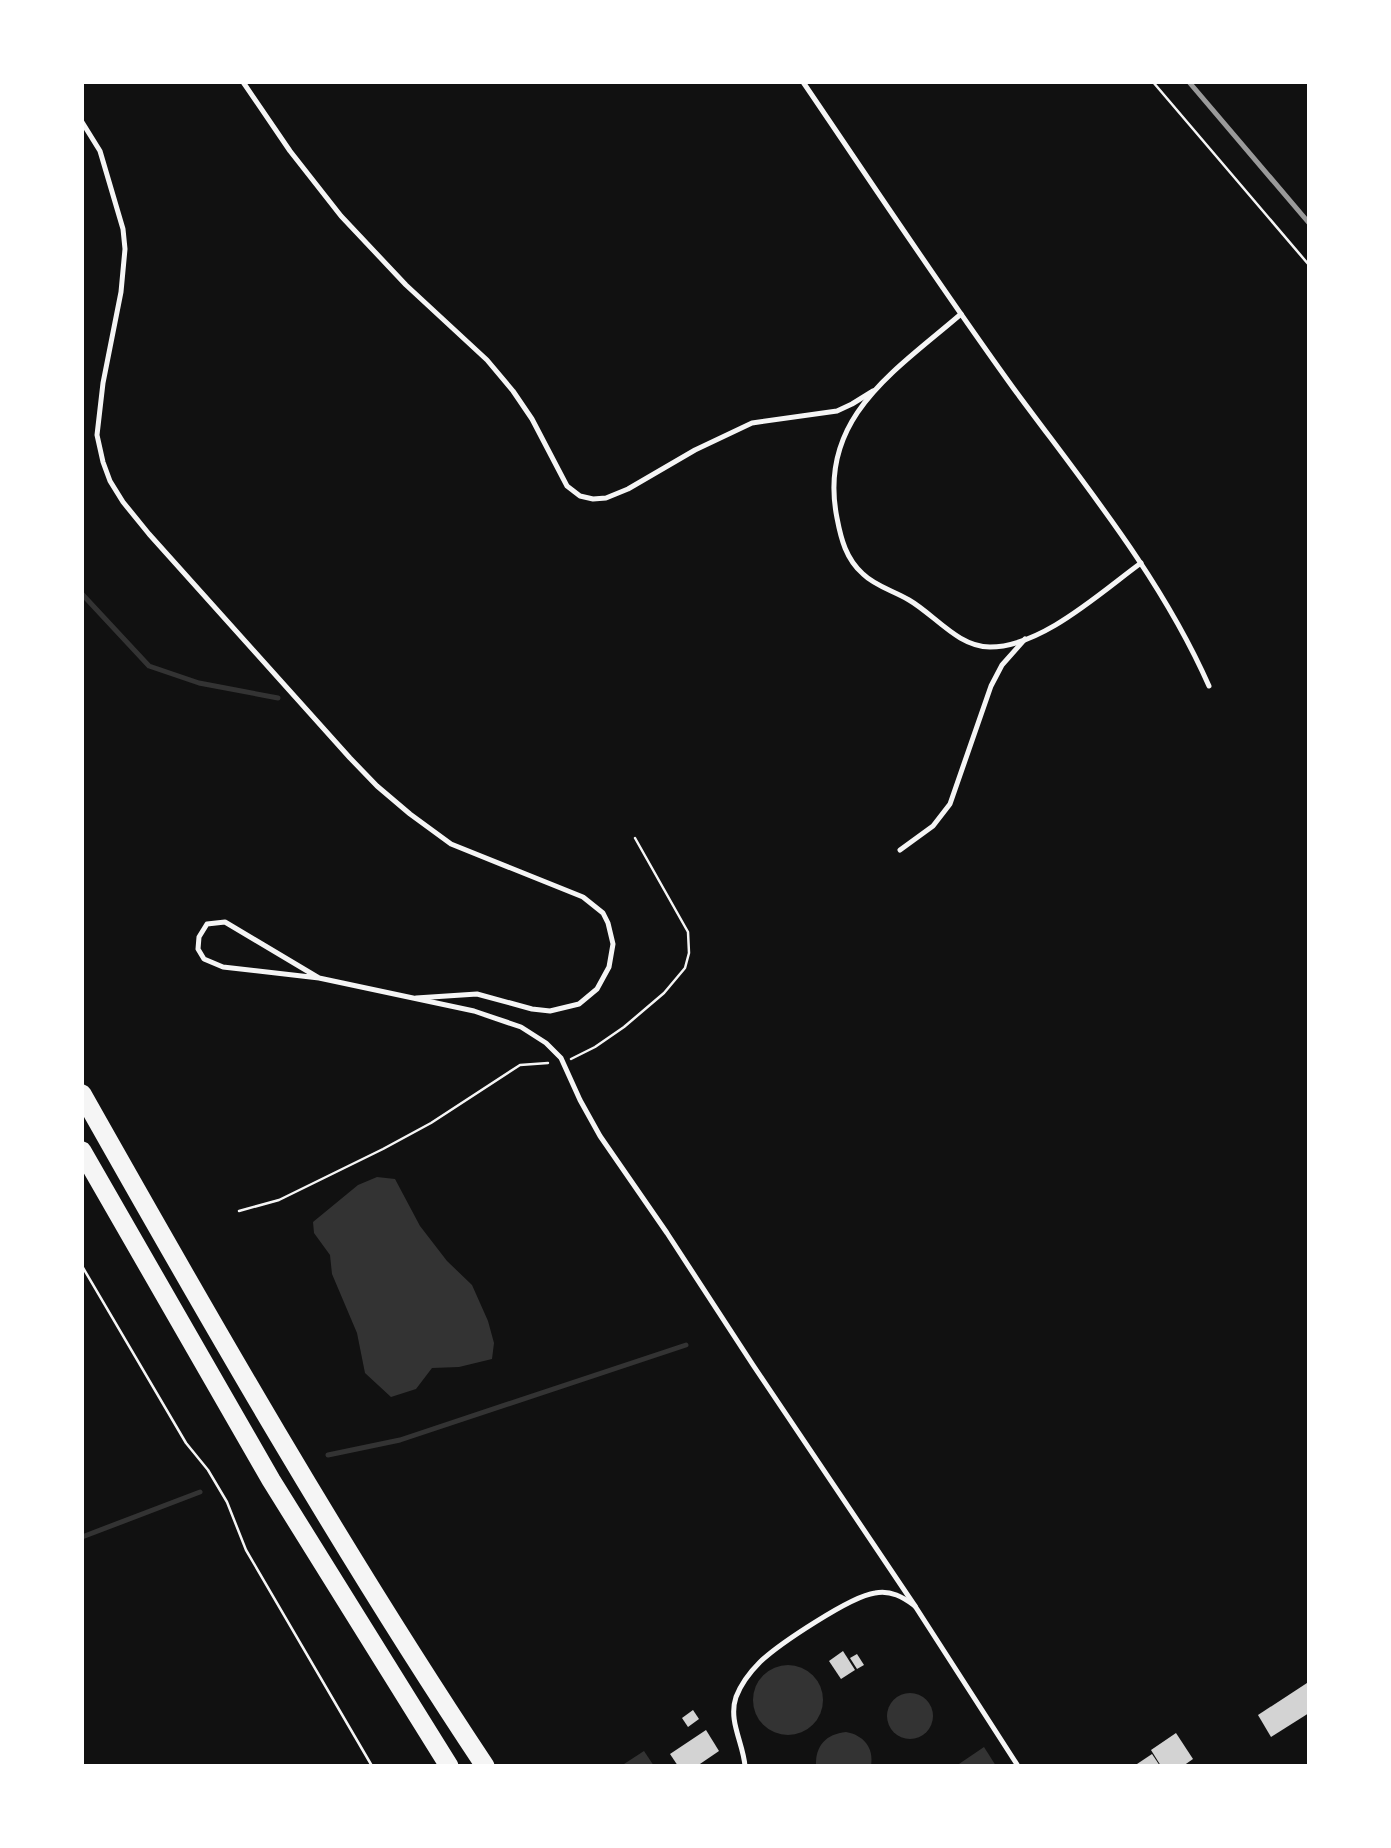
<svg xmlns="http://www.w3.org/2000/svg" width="1391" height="1848" font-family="Inter,sans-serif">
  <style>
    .water { fill: #333 }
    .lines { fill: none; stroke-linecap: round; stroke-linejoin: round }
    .stream { stroke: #333; stroke-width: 5 }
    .building { fill: #d3d3d3 }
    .path { stroke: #f5f5f5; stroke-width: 2.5 }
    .service { stroke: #f5f5f5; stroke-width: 5 }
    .motorway { stroke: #f5f5f5; stroke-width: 19 }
    .rail { stroke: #9a9a9a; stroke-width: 5 }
  </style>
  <rect width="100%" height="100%" fill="#111"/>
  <!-- water -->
  <g class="water">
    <polygon points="377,1177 395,1179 420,1226 447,1261 472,1285 488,1321 494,1343 492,1359 459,1367 432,1368 416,1389 391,1397 365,1373 357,1333 332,1274 330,1255 314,1233 313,1222 358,1185"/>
    <circle cx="788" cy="1700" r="35"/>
    <circle cx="910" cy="1716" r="23"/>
    <path d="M846,1732C863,1735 874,1747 871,1766H816C815,1746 826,1734 846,1732Z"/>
    <polygon points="984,1747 996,1766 956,1766"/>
    <polygon points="644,1751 654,1766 626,1766 624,1764"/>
  </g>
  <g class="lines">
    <!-- stream -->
    <g class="stream">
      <polyline points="82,594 149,666 199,683 278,698"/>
      <polyline points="328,1455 400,1440 686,1345"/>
      <polyline points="82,1537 200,1492"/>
    </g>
  </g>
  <!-- building -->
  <g class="building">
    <polygon points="843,1651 855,1670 841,1679 829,1661"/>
    <polygon points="857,1654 864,1665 857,1669 850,1658"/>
    <polygon points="1307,1683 1309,1713 1271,1737 1258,1715"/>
    <polygon points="693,1710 699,1719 688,1727 682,1718"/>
    <polygon points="706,1730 719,1751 697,1766 678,1766 670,1754"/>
    <polygon points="1176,1733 1193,1759 1183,1766 1161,1766 1151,1750"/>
    <polygon points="1152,1754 1160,1766 1134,1766"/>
  </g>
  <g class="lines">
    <!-- path -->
    <g class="path">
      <polyline points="1153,82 1309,265"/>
      <polyline points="571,1059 595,1047 624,1027 664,993 685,968 689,953 688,932 635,838"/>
      <polyline points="239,1211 279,1200 383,1149 431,1123 520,1065 548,1063"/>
      <polyline points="82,1266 186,1443 208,1470 227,1502 246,1550 372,1766"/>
    </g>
    <!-- service -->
    <g class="service">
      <polyline points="243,82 290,151 341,216 406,285 487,360 513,391 532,419 567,486 580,496 593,499 606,498 628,489 695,450 752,423 837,411 852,404 873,391"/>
      <path d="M803,82C873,185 941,288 1014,389C1084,484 1161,577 1209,686"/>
      <polyline points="82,122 100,151 123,229 125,249 121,292 103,383 97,435 103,462 110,481 123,502 149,534 350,758 377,786 410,814 451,844 583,897 603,913 608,923 613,944 609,967 597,989 579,1004 550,1011 532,1009 477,994 416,998"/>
      <path d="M961,314C895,371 817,418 837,518C841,539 846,559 863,574C875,586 894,591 909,600C935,615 958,647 990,647C1042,647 1101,592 1141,563"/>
      <polyline points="900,850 933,826 950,804 991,686 1002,665 1025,639"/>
      <polyline points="319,978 225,922 207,924 199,937 198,949 204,959 223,967 319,978 474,1011 521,1027 546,1043 561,1058 580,1100 600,1136 667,1233 753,1365 915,1606"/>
      <path d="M745,1766C743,1742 728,1721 736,1697C741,1684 750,1672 760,1662C779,1644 851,1596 875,1593C891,1590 903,1597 915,1606L1018,1766"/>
    </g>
    <!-- motorway -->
    <g class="motorway">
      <path d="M82,1094C210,1321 340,1548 485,1766"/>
      <polyline points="82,1151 271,1480 449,1766"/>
    </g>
    <!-- rail -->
    <polyline class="rail" points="1189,82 1309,223"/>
  </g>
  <!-- border -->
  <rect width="1391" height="1848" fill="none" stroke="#ffffff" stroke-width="168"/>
</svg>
